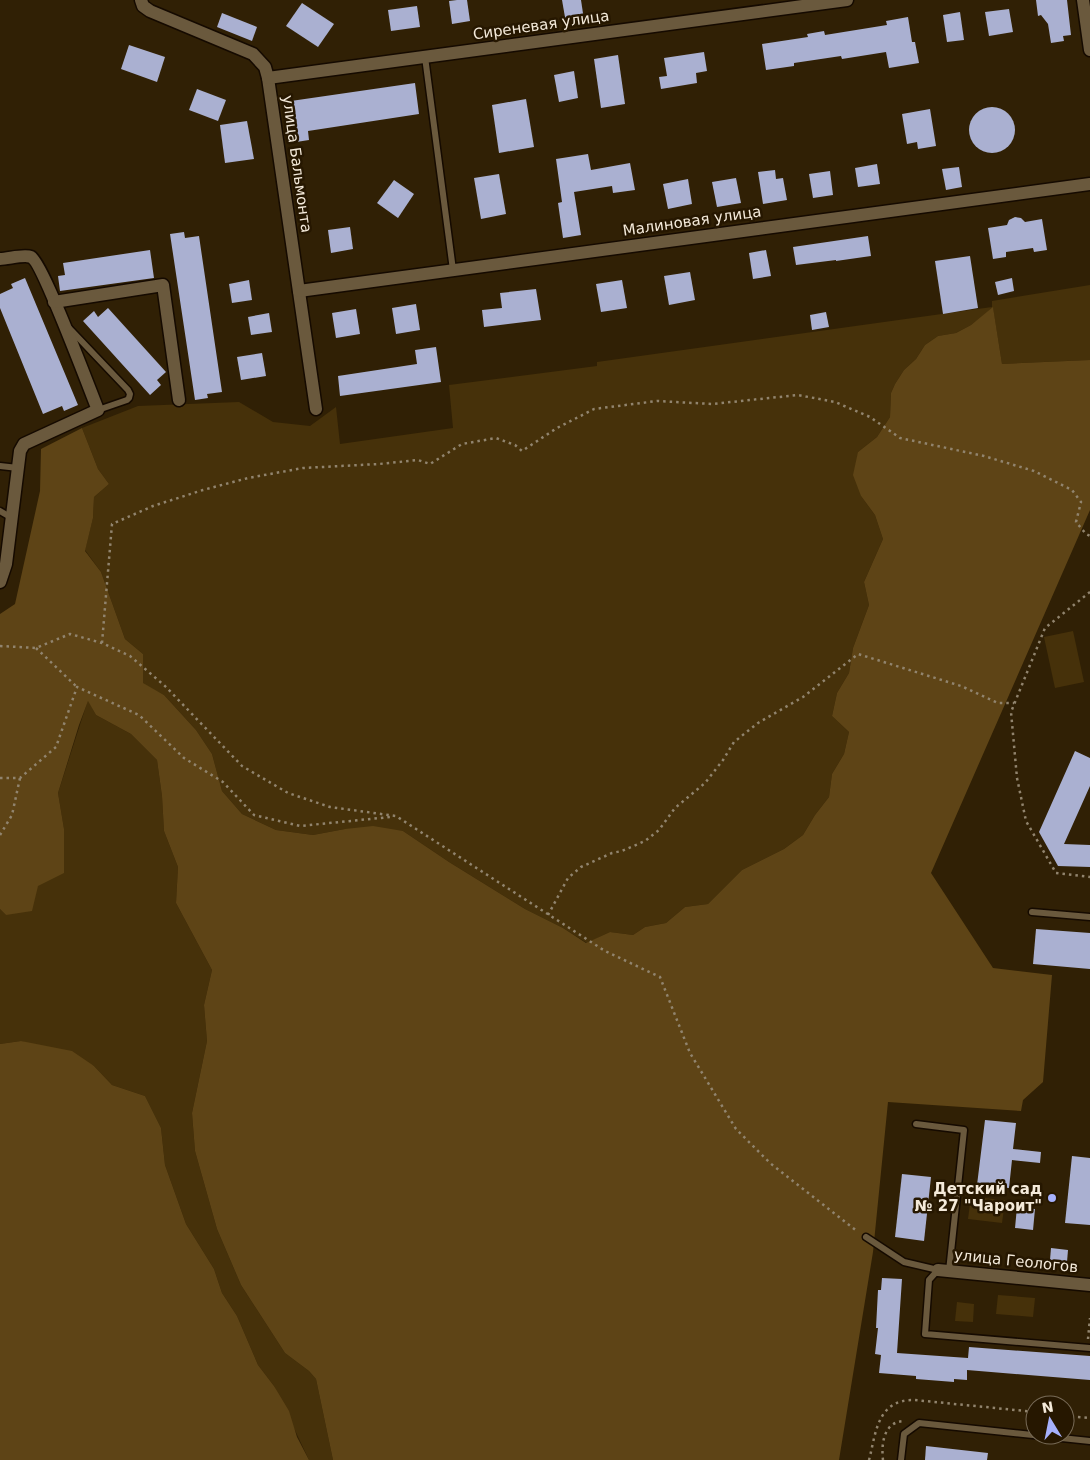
<svg xmlns="http://www.w3.org/2000/svg" width="1090" height="1460" font-family="'DejaVu Sans',sans-serif">
  <style>
    .green { fill: #46310a }
    .forest { fill: #5e4416 }
    .building { fill: #aab0d1 }
    .lines { fill: none; stroke-linecap: round; stroke-linejoin: round }
    .lane-casing { stroke: #150a00; stroke-width: 9 }
    .street-casing { stroke: #150a00; stroke-width: 15 }
    .path { stroke: #91846e; stroke-width: 2.5; stroke-dasharray: 2.5 4; stroke-linecap: butt }
    .lane { stroke: #6a593d; stroke-width: 6 }
    .street { stroke: #6a593d; stroke-width: 12 }
    .poi-dot { fill: #a6b1fc; stroke: #261700; stroke-width: 2 }
    .labels { text-anchor: middle; stroke-width: 5; stroke-linejoin: round; paint-order: stroke }
    .street-label { font-size: 15px; fill: #f4eada; stroke: #261700 }
    .poi-label { font-size: 15px; font-weight: bold; fill: #f4eada; stroke: #261700; text-anchor: end }
  </style>
  <rect width="100%" height="100%" fill="#302005"/>
  <!-- green -->
  <g class="green">
    <polygon points="1090,285 1090,360 1002,364 993,308 971,325 956,333 938,336 925,345 916,359 904,370 895,384 891,393 890,417 877,437 858,452 861,496 875,515 883,539 864,582 869,605 853,648 849,673 837,693 832,716 849,732 844,754 832,774 829,797 815,815 803,835 784,849 742,870 708,904 685,907 666,923 645,927 633,935 610,932 587,943 563,928 525,909 449,862 403,831 345,829 313,835 276,830 242,814 222,791 212,754 196,730 164,695 143,684 143,654 125,639 101,572 85,550 93,518 94,497 109,484 98,469 82,428 138,406 239,402 273,422 310,426 336,407 340,444 453,428 449,385 597,366 597,362 992,307 992,301"/>
    <polygon points="1073,631 1084,682 1055,688 1044,637"/>
    <polygon points="88,700 96,715 131,734 157,760 162,796 164,831 178,867 176,903 212,970 204,1005 207,1041 192,1113 195,1151 217,1229 241,1285 285,1353 309,1371 316,1379 333,1460 309,1460 274,1386 258,1365 237,1316 222,1293 214,1269 186,1224 165,1165 161,1128 145,1096 112,1085 94,1066 21,1041 0,1044 0,909 6,915 38,886 64,829 58,793"/>
    <polygon points="971,1197 1005,1200 1002,1223 968,1219"/>
    <polygon points="998,1295 1035,1298 1033,1317 996,1314"/>
    <polygon points="957,1302 974,1304 973,1322 955,1321"/>
  </g>
  <!-- forest -->
  <g class="forest">
    <polygon points="993,307 1002,364 1090,360 1090,510 931,873 993,968 1052,975 1043,1082 1023,1100 1021,1111 888,1102 873,1252 839,1460 333,1460 316,1379 309,1371 285,1353 241,1285 217,1229 195,1151 192,1113 207,1041 204,1005 212,970 176,903 178,867 164,831 162,796 157,760 131,734 96,715 88,701 79,725 58,793 64,829 64,873 38,886 32,911 6,915 0,909 0,614 15,604 40,491 41,449 82,428 98,469 109,484 94,497 93,518 85,551 101,572 125,639 143,654 143,683 164,695 196,730 212,754 222,791 242,814 276,830 313,835 345,829 373,826 403,831 449,862 525,909 563,928 586,943 610,932 633,935 645,927 666,923 685,907 708,904 742,870 784,849 803,835 815,815 829,797 832,774 844,754 849,732 832,716 837,693 849,673 853,648 869,605 864,582 883,539 875,515 861,496 853,475 858,452 877,437 890,417 891,393 895,384 904,370 916,359 925,345 938,336 956,333 971,325"/>
    <polygon points="21,1041 72,1051 94,1066 112,1085 145,1096 161,1128 165,1165 186,1224 214,1269 222,1293 237,1316 258,1365 274,1386 289,1411 297,1437 309,1460 0,1460 0,1044"/>
  </g>
  <!-- building -->
  <g class="building">
    <polygon points="457,0 467,0 470,21 452,24 449,1"/>
    <polygon points="562,0 581,0 584,20 566,23"/>
    <polygon points="1036,0 1067,0 1071,35 1063,36 1064,41 1051,43 1048,24 1041,15 1038,16"/>
    <polygon points="302,3 334,24 318,47 286,26"/>
    <polygon points="417,6 420,27 391,31 388,10"/>
    <polygon points="1009,9 1013,32 989,36 985,12"/>
    <polygon points="960,12 964,40 947,42 943,15"/>
    <polygon points="222,13 257,27 252,41 217,27"/>
    <polygon points="908,17 912,42 915,42 919,63 889,68 886,52 842,59 841,56 794,63 794,66 766,70 762,44 808,37 807,34 824,31 825,35 887,25 886,21"/>
    <polygon points="129,45 165,57 157,82 121,69"/>
    <polygon points="704,52 707,71 696,73 697,83 661,89 659,77 667,76 664,58"/>
    <polygon points="618,55 625,104 601,108 594,59"/>
    <polygon points="574,71 578,98 559,102 554,75"/>
    <polygon points="415,83 419,114 308,131 309,140 290,143 284,102"/>
    <polygon points="197,89 226,100 218,121 189,110"/>
    <polygon points="526,99 534,147 499,153 492,105"/>
    <circle cx="992" cy="130" r="23"/>
    <polygon points="930,109 936,146 918,149 917,142 907,144 902,114"/>
    <polygon points="247,121 254,159 225,163 220,125"/>
    <polygon points="588,154 591,170 630,163 635,190 613,193 612,186 574,192 581,235 563,238 558,203 562,202 556,159"/>
    <polygon points="877,164 880,184 858,187 855,168"/>
    <polygon points="959,167 962,187 946,190 942,169"/>
    <polygon points="775,170 776,179 783,178 787,200 763,204 758,172"/>
    <polygon points="830,171 833,195 813,198 809,174"/>
    <polygon points="499,174 506,214 481,219 474,178"/>
    <polygon points="736,178 741,203 717,207 712,182"/>
    <polygon points="688,179 692,204 668,209 663,184"/>
    <polygon points="394,180 414,194 398,218 377,203"/>
    <polygon points="1015,217 1021,218 1025,222 1042,219 1047,250 1034,252 1033,248 1006,252 1006,257 993,259 988,228 1007,225 1009,220"/>
    <polygon points="350,227 353,249 331,253 328,230"/>
    <polygon points="184,232 185,238 199,236 222,392 207,394 208,398 195,400 170,234"/>
    <polygon points="868,236 871,256 836,261 836,260 796,265 793,247"/>
    <polygon points="150,250 154,278 60,291 58,276 65,275 63,263"/>
    <polygon points="766,250 771,276 753,279 749,253"/>
    <polygon points="970,256 978,308 943,314 935,261"/>
    <polygon points="690,272 695,300 669,305 664,276"/>
    <polygon points="25,278 78,405 64,411 62,406 43,414 0,308 0,294 13,288 11,284"/>
    <polygon points="1012,278 1014,291 998,295 995,282"/>
    <polygon points="249,280 252,300 232,303 229,284"/>
    <polygon points="622,280 627,308 601,312 596,284"/>
    <polygon points="536,289 541,320 484,327 482,310 502,308 500,293"/>
    <polygon points="416,304 420,330 396,334 392,308"/>
    <polygon points="108,308 166,372 157,380 161,385 150,395 83,321 94,311 98,317"/>
    <polygon points="356,309 360,334 336,338 332,313"/>
    <polygon points="826,312 829,327 812,330 810,315"/>
    <polygon points="269,313 272,332 251,335 248,317"/>
    <polygon points="436,347 441,382 340,396 338,376 417,364 415,350"/>
    <polygon points="262,353 266,376 241,380 237,357"/>
    <polygon points="1075,751 1090,758 1090,786 1064,844 1090,845 1090,867 1058,866 1039,832"/>
    <polygon points="1036,929 1090,933 1090,969 1033,964"/>
    <polygon points="985,1120 1016,1123 1013,1149 1041,1152 1040,1163 1012,1160 1009,1188 977,1185"/>
    <polygon points="1072,1156 1090,1158 1090,1225 1065,1223"/>
    <polygon points="902,1174 931,1177 924,1241 895,1237"/>
    <polygon points="1017,1207 1035,1209 1033,1230 1015,1228"/>
    <polygon points="1051,1248 1068,1250 1067,1262 1050,1260"/>
    <polygon points="882,1278 902,1279 897,1353 968,1358 969,1347 1090,1356 1090,1380 967,1370 967,1380 954,1379 954,1382 916,1379 916,1376 879,1373 881,1355 875,1354 878,1328 876,1328 878,1290 881,1290"/>
    <polygon points="926,1446 988,1453 987,1460 925,1460"/>
  </g>
  <g class="lines">
    <!-- lane casing -->
    <g class="lane-casing">
      <g id="lane">
        <polyline points="425,57 453,270"/>
        <polyline points="70,329 128,390 130,394 129,398 127,400 98,410"/>
        <polyline points="0,466 18,468"/>
        <polyline points="0,511 12,518"/>
        <polyline points="1032,912 1090,917"/>
        <polyline points="916,1124 964,1130 949,1271"/>
        <polyline points="866,1237 904,1262 938,1270 929,1280 925,1334 1090,1348"/>
        <polyline points="901,1460 904,1434 919,1423 1090,1441"/>
      </g>
    </g>
    <!-- street casing -->
    <g class="street-casing">
      <g id="street">
        <polyline points="141,0 143,6 150,11 253,54 265,67 268,78 316,409"/>
        <polyline points="1083,0 1090,50"/>
        <polyline points="268,78 847,0"/>
        <path d="M0,259C8,259 24,254 31,257C42,262 90,390 98,410L24,444L20,451L6,564L0,582"/>
        <polyline points="299,291 1090,184"/>
        <polyline points="54,302 163,285 179,400"/>
        <polyline points="938,1270 1090,1285"/>
      </g>
    </g>
    <!-- path -->
    <g class="path">
      <polyline points="1090,592 1045,628 1011,712 1017,778 1026,821 1056,873 1090,877"/>
      <polyline points="102,643 112,524 153,506 203,490 248,478 303,468 379,464 418,460 430,464 462,444 496,438 515,445 522,451 557,428 594,409 657,401 712,404 798,395 835,402 870,417 900,438 984,456 1034,471 1072,490 1081,502 1076,522 1086,534 1090,536"/>
      <polyline points="0,646 36,648 70,634 102,643 130,656 165,686 242,766 288,793 330,807 396,816 605,951 660,977 690,1053 736,1129 770,1163 858,1232"/>
      <polyline points="36,648 77,687"/>
      <polyline points="0,778 20,778 56,747 77,687 139,715 184,758 223,782 254,815 300,826 390,817"/>
      <polyline points="0,835 12,815 20,778"/>
      <polyline points="548,915 568,878 581,867 612,853 622,851 645,841 659,830 675,808 705,783 723,760 734,742 758,723 803,697 858,654 961,686 998,703 1014,703"/>
      <polyline points="1088,1339 1090,1318"/>
      <polyline points="1065,1416 1090,1418"/>
      <path d="M869,1460C875,1438 876,1407 903,1401C906,1400 911,1400 915,1400L1035,1412"/>
      <path d="M883,1460C881,1443 884,1421 905,1421"/>
    </g>
    <!-- lane -->
    <use href="#lane" class="lane"/>
    <!-- street -->
    <use href="#street" class="street"/>
  </g>
  <!-- markers -->
  <circle class="poi-dot" cx="1052" cy="1198" r="5"/>
  <g class="labels">
    <!-- street labels -->
    <g class="street-label">
      <text transform="translate(541 25) rotate(-8)" y="5">Сиреневая улица</text>
      <text transform="translate(297 164) rotate(82)" y="5">улица Бальмонта</text>
      <text transform="translate(692 221) rotate(-8)" y="5">Малиновая улица</text>
      <text transform="translate(1016 1261) rotate(6)" y="5">улица Геологов</text>
    </g>
    <!-- poi labels -->
    <g class="poi-label">
      <text x="1042" y="1194">Детский сад<tspan x="1042" dy="17">№ 27 "Чароит"</tspan></text>
    </g>
  </g>
  <!-- north arrow -->
  <g transform="translate(1050 1420) rotate(350)"><circle r="24" fill="#261700" stroke="#786b57"/>
  <path d="M0-4L9 19L0 12L-9 19Z" fill="#a6b1fc"/>
  <text y="-8" font-size="14" font-weight="bold" text-anchor="middle" fill="#f4eada">N</text>
  </g>
</svg>
